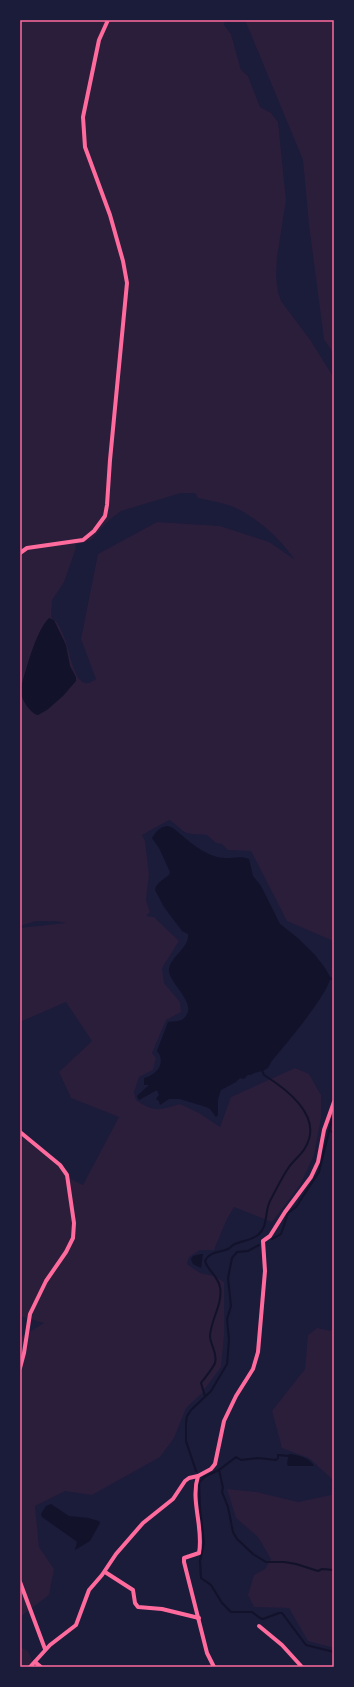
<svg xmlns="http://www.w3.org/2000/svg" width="354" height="1687" font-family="'PT Sans',sans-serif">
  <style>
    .green { fill: #2a1e3b; fill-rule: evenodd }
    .water { fill: #12122b }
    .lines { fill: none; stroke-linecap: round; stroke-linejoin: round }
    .stream { stroke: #12122b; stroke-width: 2 }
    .minor { stroke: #ff6b9d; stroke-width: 4 }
    .neatline { fill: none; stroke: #ff6b9d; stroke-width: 1.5 }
  </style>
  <rect width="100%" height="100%" fill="#1b1b3a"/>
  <!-- green -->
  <g class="green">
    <path d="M20,20H225L224,25L231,34L241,70L248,76L260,107L271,113L278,122L286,200L277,257L276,277L278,292L281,301L311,341L334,378V942L331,940L287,921L251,851L228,850L222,844L216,843L207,835C199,834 189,835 183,831C178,827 175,823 169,820L142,835L145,841L149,874L146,900L150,912L146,916L154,917L179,941L162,968L164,983L180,1002L181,1012L166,1020L152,1053L156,1058L153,1070L139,1077L134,1092L136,1100C155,1113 159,1110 180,1104L199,1113L220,1127L231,1097L295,1068L309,1074L321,1095V1118L314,1155L300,1185L272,1222L234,1207L226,1221L214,1250H200L189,1257L187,1264L200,1273L214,1276L224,1282V1336L221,1367L201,1394L186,1408L174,1438L160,1457L92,1495L65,1491L35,1506L39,1547L54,1569L49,1595L20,1617V1338L44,1323L20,1316V1135L58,1166L65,1176L83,1185L119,1117L71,1098L59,1072L92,1041L66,1002L20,1022V928L66,923L55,921H36L20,926ZM181,493H195L198,498C208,500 218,502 228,505C251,512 281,539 294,559L269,542L220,526L157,522L98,554L81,639L96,679C93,681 89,684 85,683C69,679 70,629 51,617L52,600L64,582L76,548L75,545L91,540L108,521L121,511Z"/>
    <polygon points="245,20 334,20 334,354 324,339 309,225 303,160"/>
    <polygon points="317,1328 330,1331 334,1328 334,1648 308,1641 289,1608 254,1607 248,1595 254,1575 265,1569 271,1559 258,1537 236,1518 227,1489 256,1492 298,1502 331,1495 333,1480 309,1458 282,1448 272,1411 305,1369 308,1335"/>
    <polygon points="20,1647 28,1651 35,1667 20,1667"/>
  </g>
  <!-- water -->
  <g class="water">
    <path d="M49,618L54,620L66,645L70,666L76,677V681L63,696L47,710L38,715C30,714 21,698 20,690C26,671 35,632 49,618Z"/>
    <path d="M168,826L173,828C188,840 203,856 224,858C233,859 240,855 249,859L253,876L261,886L280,924L299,939L315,955L325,968L330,977C331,991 282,1049 271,1062C268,1073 258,1070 251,1075H248L244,1079L240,1078L236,1082L221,1090L218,1099V1115L216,1117L210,1109L206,1107L180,1099H169L160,1105L159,1101L156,1099L159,1095L157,1090L139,1100L137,1096L149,1085H144V1078C153,1076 164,1068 160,1056C160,1054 158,1053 157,1051L168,1022C173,1021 179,1022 183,1019C201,1004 167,983 169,969C171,956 190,947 188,934L182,931L164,907L155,890C156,883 164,879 169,875L170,872L159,848L152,838C157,831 159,827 168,826Z"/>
    <polygon points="201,1254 203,1254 201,1268 193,1264 191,1259 193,1256"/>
    <path d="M289,1454H291C300,1456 310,1458 314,1466H288L287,1463Z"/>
    <polygon points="51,1504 69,1516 88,1518 99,1521 100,1523 90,1541 75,1550 77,1542 76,1541 42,1517 41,1514 46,1506"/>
  </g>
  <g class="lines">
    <!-- stream -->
    <g class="stream">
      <polyline points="328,977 334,980"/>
      <polyline points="329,1131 334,1132"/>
      <polyline points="272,1239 281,1234 288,1213 296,1207 319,1172 334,1111"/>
      <path d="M205,1396L201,1383C205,1377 212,1370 215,1363C218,1352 210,1345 210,1336C211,1319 223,1304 220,1287C218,1276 208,1271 205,1261C210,1251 219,1253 228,1249C232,1247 229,1248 233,1245C240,1241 250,1241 258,1235C269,1226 264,1210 271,1199C277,1188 282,1177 289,1167C294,1160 301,1155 305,1148C324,1117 288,1090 264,1075L262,1070"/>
      <polyline points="219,1470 223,1488 222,1492 228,1507 233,1532 237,1539 253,1554 266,1562 284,1562 296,1564 318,1571 322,1569 334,1570"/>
      <polyline points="196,1471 186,1441 186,1423 187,1416 191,1410 211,1391 227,1364 229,1340 227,1319 231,1306 228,1278 232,1258 237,1252 248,1251 259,1245"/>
      <polyline points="199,1481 200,1508 204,1543 200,1561 201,1578 211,1585 222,1603 231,1612 252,1612 260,1618 263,1619 279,1613 282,1613 306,1645 334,1652"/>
      <polyline points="200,1482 204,1477 219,1470 236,1457 241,1460 258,1458 276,1460 278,1458 278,1455 289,1456"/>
    </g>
    <!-- minor -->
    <g class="minor">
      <polyline points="20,553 27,548 83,540 94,531 105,516 107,505 110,460 127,283 123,261 110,215 85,147 83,117 99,40 108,20"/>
      <polyline points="20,1132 60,1165 67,1175 74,1223 73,1238 66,1252 46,1281 30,1314 24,1353 20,1368"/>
      <path d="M198,1476C190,1501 204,1528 199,1553L184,1558V1562L207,1653L214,1667"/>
      <polyline points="105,1572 133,1590 135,1603 138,1607 162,1609 199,1618"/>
      <polyline points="20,1582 45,1649"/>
      <polyline points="259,1626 282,1645 302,1667"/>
      <polyline points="35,1662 41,1667"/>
      <polyline points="30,1667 50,1645 76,1625 89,1590 102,1575 116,1554 143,1523 173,1499 185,1481 189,1478 198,1476 211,1469 215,1464 224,1421 236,1396 253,1369 258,1352 265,1271 263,1241 270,1236 285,1212 311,1177 318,1162 324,1130 334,1102"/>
    </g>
  </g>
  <!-- border -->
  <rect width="354" height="1687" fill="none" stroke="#1b1b3a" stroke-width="42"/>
  <rect x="21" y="21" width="312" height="1645" class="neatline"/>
</svg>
